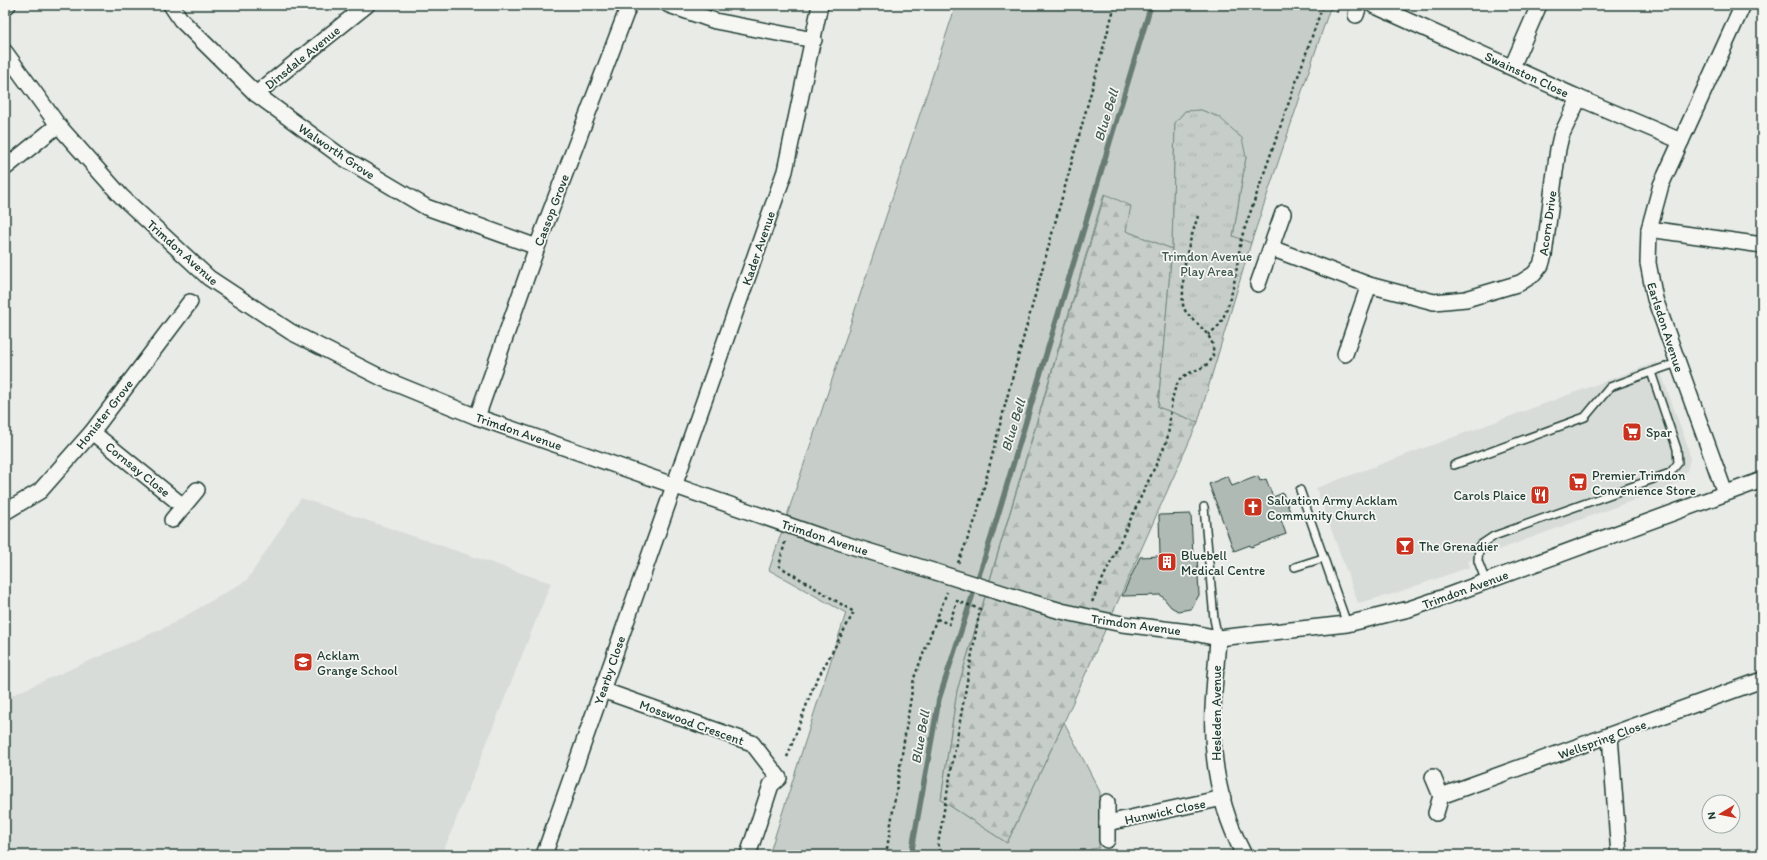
<svg xmlns="http://www.w3.org/2000/svg" width="1767" height="860" font-family="Itim,sans-serif">
  <style>
    .built { fill: #d8dcd8 }
    .grass { fill: #c7cec9; stroke: #73867e }
    .forest { fill: url(#forest-firs); stroke: #73867e }
    .park { fill: url(#park-tufts); stroke: #73867e }
    .lines { fill: none; stroke-linecap: round; stroke-linejoin: round }
    .stream { stroke: #687c75; stroke-width: 5.5 }
    .building { fill: #b0bab5; stroke: #1f3d34 }
    .lane-casing { stroke: #1f3d34; stroke-width: 10 }
    .street-casing { stroke: #1f3d34; stroke-width: 18 }
    .path { stroke: #1f3d34; stroke-width: 2.5; stroke-dasharray: 3 3; stroke-linecap: butt }
    .lane { stroke: #f6f6f2; stroke-width: 7 }
    .street { stroke: #f6f6f2; stroke-width: 15 }
    .street-bridge-casing { stroke: #1f3d34; stroke-width: 18; stroke-linecap: butt }
    .street-bridge { stroke: #f6f6f2; stroke-width: 15 }
    .labels { text-anchor: middle; stroke-width: 3.5; stroke-linejoin: round; paint-order: stroke }
    .street-label { font-size: 13px; fill: #1f3d34; stroke: #f6f6f2 }
    .park-label { font-size: 13px; fill: #415a52; stroke: #f6f6f2 }
    .poi-label { font-size: 13px; fill: #1f3d34; stroke: #f6f6f2; text-anchor: start }
    .water-label { font-size: 14px; font-style: italic; fill: #445c54; stroke: #f6f6f2 }
  </style>
  <defs>
    <pattern id="forest-firs" width="22" height="20" patternUnits="userSpaceOnUse"><rect width="22" height="20" fill="#c7cec9"/><path d="M5 1l3.5 6h-7zM16 11l3.5 6h-7z" fill="#aab2ad"/></pattern>
    <pattern id="park-tufts" width="24" height="20" patternUnits="userSpaceOnUse"><rect width="24" height="20" fill="#c7cec9"/><path d="M3 7l-1-3M5 7V3M7 7l1-3M15 17l-1-3M17 17v-4M19 17l1-3" fill="none" stroke="#aab2ad"/></pattern>
  </defs>
  <rect width="100%" height="100%" fill="#e9ebe7"/>
  <filter id="ink" filterUnits="userSpaceOnUse"><feTurbulence type="fractalNoise" baseFrequency=".025" numOctaves="2"/><feDisplacementMap in="SourceGraphic" scale="8" xChannelSelector="R" yChannelSelector="G"/><feConvolveMatrix kernelMatrix="1 2 1 2 8 2 1 2 1" color-interpolation-filters="sRGB"/></filter>
  <g filter="url(#ink)">
    <!-- built -->
    <g class="built">
      <polygon points="1657,362 1688,447 1690,459 1687,471 1680,481 1667,488 1468,561 1470,567 1393,594 1358,603 1316,488"/>
      <polygon points="301,498 551,583 442,855 5,855 5,698 168,626 247,580"/>
    </g>
    <!-- grass -->
    <polygon class="grass" points="956,5 1331,5 1251,243 1233,237 1246,157 1219,117 1201,110 1185,111 1175,123 1172,249 1126,231 1104,194 957,691 941,800 1007,843 1064,722 1100,792 1099,848 1091,849 1090,855 769,855 846,613 769,570"/>
    <!-- forest -->
    <polygon class="forest" points="1105,194 1131,206 1126,231 1172,249 1158,407 1198,422 1064,722 1007,843 941,800 957,691"/>
    <!-- park -->
    <polygon class="park" points="1201,110 1219,117 1242,138 1246,157 1233,236 1251,243 1198,422 1158,407 1172,249 1175,123 1185,111"/>
    <g class="lines">
      <!-- stream -->
      <polyline class="stream" points="911,855 939,699 991,538 1151,5"/>
    </g>
    <!-- building -->
    <g class="building">
      <polygon points="1228,476 1232,486 1258,476 1260,481 1266,479 1273,497 1283,493 1292,517 1281,520 1286,534 1251,547 1250,545 1234,551 1209,484"/>
      <polygon points="1191,514 1193,556 1197,556 1199,595 1191,609 1178,611 1171,607 1161,595 1122,596 1140,557 1160,556 1159,515"/>
    </g>
    <g class="lines">
      <!-- lane casing -->
      <g class="lane-casing">
        <g id="lane">
          <polyline points="1454,465 1585,417 1610,387 1651,372"/>
          <polyline points="1300,490 1347,624"/>
          <polyline points="1204,507 1214,619 1218,638"/>
          <polyline points="1295,567 1323,558"/>
          <polyline points="1486,582 1478,561 1479,546 1494,536 1670,473 1678,463 1677,449 1651,372 1677,363"/>
        </g>
      </g>
      <!-- street casing -->
      <g class="street-casing">
        <g id="street">
          <polyline points="171,5 181,20 256,94 342,157 426,207 537,247"/>
          <polyline points="669,5 715,21 814,40"/>
          <polyline points="1373,5 1579,98 1681,141"/>
          <polyline points="5,7 8,5"/>
          <polyline points="1356,15 1359,5"/>
          <polyline points="5,52 58,125 121,196 209,278 291,332 384,379 477,417 822,537 936,572"/>
          <polyline points="1512,67 1539,5"/>
          <polyline points="256,94 367,5"/>
          <polyline points="5,168 58,125"/>
          <polyline points="1649,229 1762,245"/>
          <polyline points="1271,248 1369,285 1434,302 1466,299 1520,283 1534,274 1541,265 1544,255 1558,149 1561,136 1579,98"/>
          <polyline points="1258,284 1283,213"/>
          <polyline points="1345,354 1369,285"/>
          <polyline points="477,417 537,247 629,5"/>
          <polyline points="92,432 183,506"/>
          <polyline points="1725,493 1655,299 1648,263 1649,229 1661,185 1743,5"/>
          <polyline points="5,512 40,491 92,432 190,302"/>
          <polyline points="172,520 197,490"/>
          <polyline points="1027,601 1061,611 1122,624 1189,632 1218,638 1347,624 1409,609 1444,597 1762,480"/>
          <path d="M1218,638C1216,675 1210,715 1214,752C1217,787 1228,824 1244,855"/>
          <polyline points="602,690 752,743 779,778 771,785 748,855"/>
          <polyline points="1610,736 1619,855"/>
          <polyline points="1433,777 1441,796"/>
          <polyline points="1436,813 1441,796 1762,680"/>
          <polyline points="1107,823 1223,798"/>
          <polyline points="1107,840 1107,802"/>
          <polyline points="544,855 785,171 820,5"/>
        </g>
      </g>
      <!-- path -->
      <g class="path">
        <polyline points="1324,5 1335,10"/>
        <polyline points="1337,5 1335,10 1340,13"/>
        <path d="M1208,335C1212,331 1219,327 1221,322C1234,297 1237,266 1241,239L1323,5"/>
        <polyline points="785,542 779,566 854,612 814,685 786,760"/>
        <polyline points="958,563 976,518 1009,390 1115,5"/>
        <path d="M1092,602L1166,443C1172,424 1168,398 1179,381C1189,367 1216,372 1213,347C1211,333 1195,323 1187,313C1181,306 1183,299 1183,290C1183,261 1189,244 1198,216"/>
        <polyline points="937,619 949,624 957,601 980,609 938,844 941,855"/>
        <polyline points="886,855 914,678 947,592"/>
      </g>
      <!-- lane -->
      <use href="#lane" class="lane"/>
      <!-- street -->
      <use href="#street" class="street"/>
      <!-- street-bridge casing -->
      <g class="street-bridge-casing">
        <polyline id="street-bridge" points="936,572 1027,601"/>
      </g>
      <!-- street-bridge -->
      <use href="#street-bridge" class="street-bridge"/>
    </g>
  </g>
  <!-- icons -->
  <defs>
    <g id="supermarket-square" transform="scale(1)"><rect x="-9" y="-9" width="18" height="18" rx="4" fill="#c8321e" stroke="#f6f6f2"/><path d="M-6-5.5h2.5l.6 2H6L4.5 2H-2.5L-4.4-4H-6ZM-1.5 3.2a1.3 1.3 0 1 0 .1 0ZM3 3.2a1.3 1.3 0 1 0 .1 0Z" fill="#fff"/></g>
    <g id="restaurant-square" transform="scale(1)"><rect x="-9" y="-9" width="18" height="18" rx="4" fill="#c8321e" stroke="#f6f6f2"/><path d="M-5-6h1v4h1v-4h1v4h1v-4h1v5L-1.5 .5V6h-2V.5L-5-1ZM5-6V6H3V1.5H1.5Q1.5-4 5-6Z" fill="#fff"/></g>
    <g id="church-square" transform="scale(1)"><rect x="-9" y="-9" width="18" height="18" rx="4" fill="#c8321e" stroke="#f6f6f2"/><path d="M-1.2-6h2.4v3.5h3.3v2.4h-3.3V6h-2.4V-.1h-3.3v-2.4h3.3Z" fill="#fff"/></g>
    <g id="bar-square" transform="scale(1)"><rect x="-9" y="-9" width="18" height="18" rx="4" fill="#c8321e" stroke="#f6f6f2"/><path d="M-6-5H6L.8 .8V4.5H3.5V6h-7V4.5H-.8V.8Z" fill="#fff"/></g>
    <g id="building-square" transform="scale(1)"><rect x="-9" y="-9" width="18" height="18" rx="4" fill="#c8321e" stroke="#f6f6f2"/><path d="M-4-6H4V6H1V3H-1V6H-4ZM-2.5-4.3h1.7v1.8h-1.7ZM.8-4.3h1.7v1.8H.8ZM-2.5-1h1.7V.8h-1.7ZM.8-1h1.7V.8H.8Z" fill="#fff"/></g>
    <g id="school-square" transform="scale(1)"><rect x="-9" y="-9" width="18" height="18" rx="4" fill="#c8321e" stroke="#f6f6f2"/><path d="M0-5L7-2L0 1L-7-2ZM-4 1L0 2.5L4 1V4Q0 6-4 4Z" fill="#fff"/></g>
  </defs>
  <g fill-rule="evenodd">
    <use href="#supermarket-square" x="1632" y="432"/>
    <use href="#supermarket-square" x="1578" y="482"/>
    <use href="#restaurant-square" x="1540" y="495"/>
    <use href="#church-square" x="1253" y="507"/>
    <use href="#bar-square" x="1405" y="546"/>
    <use href="#building-square" x="1167" y="562"/>
    <use href="#school-square" x="303" y="662"/>
  </g>
  <g class="labels">
    <!-- street labels -->
    <g class="street-label">
      <text transform="translate(302 57) rotate(-39)" y="5">Dinsdale Avenue</text>
      <text transform="translate(1527 74) rotate(25)" y="5">Swainston Close</text>
      <text transform="translate(337 151) rotate(34)" y="5">Walworth Grove</text>
      <text transform="translate(551 210) rotate(-69)" y="5">Cassop Grove</text>
      <text transform="translate(1547 223) rotate(-82)" y="5">Acorn Drive</text>
      <text transform="translate(758 248) rotate(-71)" y="5">Kader Avenue</text>
      <text transform="translate(183 252) rotate(42)" y="5">Trimdon Avenue</text>
      <text transform="translate(1666 327) rotate(72)" y="5">Earlsdon Avenue</text>
      <text transform="translate(104 414) rotate(-52)" y="5">Honister Grove</text>
      <text transform="translate(519 431) rotate(19)" y="5">Trimdon Avenue</text>
      <text transform="translate(138 469) rotate(39)" y="5">Cornsay Close</text>
      <text transform="translate(825 537) rotate(18)" y="5">Trimdon Avenue</text>
      <text transform="translate(1465 589) rotate(-20)" y="5">Trimdon Avenue</text>
      <text transform="translate(1136 624) rotate(8)" y="5">Trimdon Avenue</text>
      <text transform="translate(609 670) rotate(-71)" y="5">Yearby Close</text>
      <text transform="translate(1216 713) rotate(-90)" y="5">Hesleden Avenue</text>
      <text transform="translate(692 722) rotate(20)" y="5">Mosswood Crescent</text>
      <text transform="translate(1602 739) rotate(-20)" y="5">Wellspring Close</text>
      <text transform="translate(1165 811) rotate(-12)" y="5">Hunwick Close</text>
    </g>
    <!-- park labels -->
    <g class="park-label">
      <text x="1207" y="261">Trimdon Avenue<tspan x="1207" dy="15">Play Area</tspan></text>
    </g>
    <!-- poi labels -->
    <g class="poi-label">
      <text x="1646" y="437">Spar</text>
      <text x="1592" y="480">Premier Trimdon<tspan x="1592" dy="15">Convenience Store</tspan></text>
      <text x="1526" y="500" text-anchor="end">Carols Plaice</text>
      <text x="1267" y="505">Salvation Army Acklam<tspan x="1267" dy="15">Community Church</tspan></text>
      <text x="1419" y="551">The Grenadier</text>
      <text x="1181" y="560">Bluebell<tspan x="1181" dy="15">Medical Centre</tspan></text>
      <text x="317" y="660">Acklam<tspan x="317" dy="15">Grange School</tspan></text>
    </g>
    <!-- water labels -->
    <g class="water-label">
      <text transform="translate(1106 115) rotate(-73)" y="5">Blue Bell</text>
      <text transform="translate(1013 425) rotate(-73)" y="5">Blue Bell</text>
      <text transform="translate(920 737) rotate(-80)" y="5">Blue Bell</text>
    </g>
  </g>
  <!-- margin -->
  <rect width="1767" height="860" fill="none" stroke="#f6f6f2" stroke-width="20"/>
  <rect x="10" y="10" width="1747" height="840" fill="none" stroke="#1f3d34" stroke-width="1.5" filter="url(#ink)"/>
  <!-- north arrow -->
  <g transform="translate(1721 814) rotate(260)"><circle r="19" fill="#f6f6f2" stroke="#a0aca6"/>
  <path d="M0-3L7 15L0 10L-7 15Z" fill="#c8321e"/>
  <text y="-6" font-size="11" font-weight="bold" text-anchor="middle" fill="#1f3d34">N</text>
  </g>
</svg>
